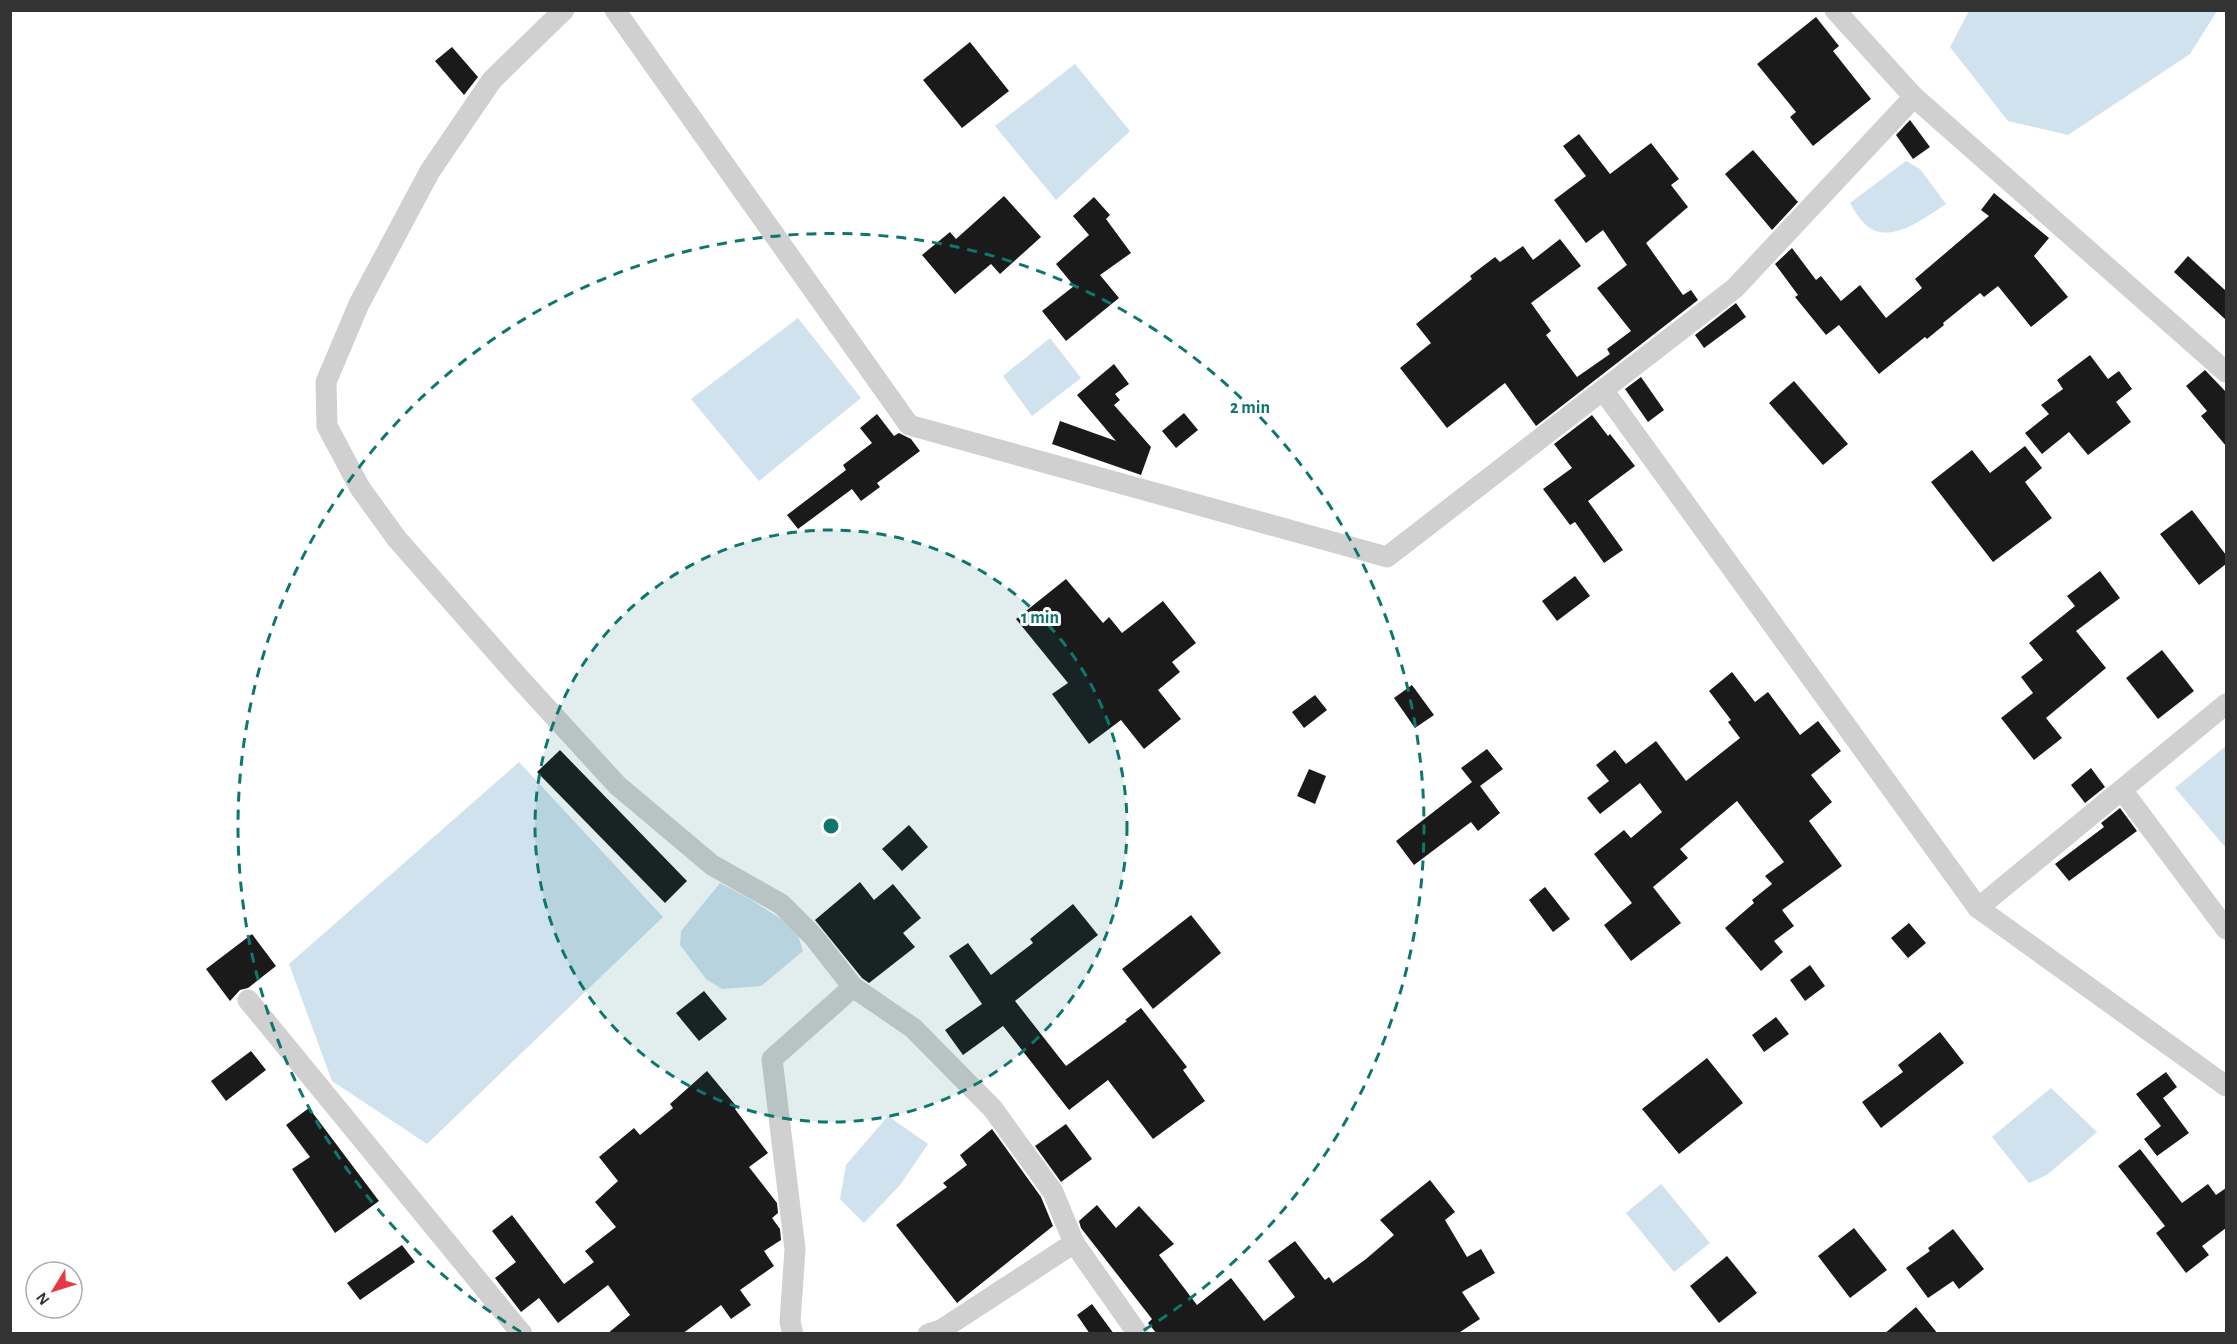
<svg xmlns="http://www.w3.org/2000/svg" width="2237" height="1344" font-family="'Alegreya Sans',sans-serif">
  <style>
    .water { fill: #cfe2ee }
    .building { fill: #1a1a1a }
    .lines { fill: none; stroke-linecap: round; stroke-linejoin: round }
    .street { stroke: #d0d0d0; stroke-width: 21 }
    .ring { fill: none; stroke: #0f766e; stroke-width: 3; stroke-dasharray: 10 8 }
    .centre { fill: #0f766e; stroke: #fff; stroke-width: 3 }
    .ring-label { font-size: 18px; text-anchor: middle; font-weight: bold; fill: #0f766e; stroke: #fff; stroke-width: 6; stroke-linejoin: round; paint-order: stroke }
  </style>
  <rect width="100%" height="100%" fill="#fff"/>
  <!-- water -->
  <g class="water">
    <polygon points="1969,11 1969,10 2217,11 2190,54 2068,135 2008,121 1950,47"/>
    <polygon points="1075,64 1130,131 1056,200 995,126"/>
    <path d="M1906,161L1920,169L1946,204C1924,218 1888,248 1864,223C1858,217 1854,210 1850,203Z"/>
    <polygon points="798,318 861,398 759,481 691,399"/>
    <polygon points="1050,338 1081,378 1032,416 1003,376"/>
    <polygon points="2226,746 2226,848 2175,788"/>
    <polygon points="519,762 663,917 427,1144 332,1081 289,964"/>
    <polygon points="720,883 750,899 796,929 803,951 761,986 722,989 706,979 680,945 681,931"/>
    <polygon points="2051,1088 2097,1132 2047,1175 2029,1183 1992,1137"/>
    <polygon points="888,1116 928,1144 900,1185 864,1223 840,1199 846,1165"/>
    <polygon points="1661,1184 1710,1243 1674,1272 1626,1213"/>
  </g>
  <!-- building -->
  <g class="building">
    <polygon points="1816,17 1839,46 1833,51 1871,99 1813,146 1790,117 1796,112 1757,64"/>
    <polygon points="970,42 1009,91 962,128 923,80"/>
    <polygon points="452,47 478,77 464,95 435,61"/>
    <polygon points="1910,120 1930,147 1913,159 1896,135"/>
    <polygon points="1579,134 1610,174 1651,143 1679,179 1671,185 1688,207 1646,243 1683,295 1691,290 1698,300 1536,426 1505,383 1447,428 1400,368 1431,343 1416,324 1472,279 1470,276 1495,257 1500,262 1523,246 1533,260 1560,239 1581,266 1531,303 1551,331 1546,335 1577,377 1610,354 1607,349 1631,331 1597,288 1627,265 1603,230 1586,243 1554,200 1586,176 1563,146"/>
    <polygon points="1753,150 1798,202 1772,230 1725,174"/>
    <polygon points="1994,193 2049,238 2034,256 2068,297 2031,327 1998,286 1984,297 1980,293 1943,323 1944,325 1927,339 1925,337 1879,374 1839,325 1826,335 1795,297 1798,295 1775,264 1792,248 1816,280 1821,276 1841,301 1860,285 1886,318 1922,288 1915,279 1989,216 1981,210"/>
    <polygon points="1004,196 1041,237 1000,274 991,264 955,294 922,255 950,232 956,239"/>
    <polygon points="1094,197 1110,215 1106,219 1131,253 1100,275 1119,298 1066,341 1042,311 1074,286 1056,264 1089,235 1073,216"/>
    <polygon points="2188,256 2226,291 2226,320 2174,272"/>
    <polygon points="1736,303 1746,317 1704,348 1695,335"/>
    <polygon points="2090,355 2108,379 2119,371 2132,389 2116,402 2131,422 2088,455 2069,432 2042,454 2025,433 2049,414 2041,405 2063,389 2057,380"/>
    <polygon points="1114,364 1129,384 1115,394 1120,400 1114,405 1151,447 1141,475 1052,444 1060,421 1116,441 1077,395"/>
    <polygon points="2205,370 2226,392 2226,446 2201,416 2207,411 2186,386"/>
    <polygon points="1641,377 1664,410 1648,422 1625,389"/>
    <polygon points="1794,381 1848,444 1823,465 1769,403"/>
    <polygon points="1184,413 1198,430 1176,448 1162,431"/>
    <polygon points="877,414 894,436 899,433 911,439 920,451 877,483 880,487 861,501 852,489 798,529 787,515 846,470 843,465 872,443 860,428"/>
    <polygon points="1592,415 1608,436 1610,434 1635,466 1588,501 1623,550 1604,563 1575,522 1570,525 1543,489 1572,468 1554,444"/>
    <polygon points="2025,446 2042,468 2025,482 2052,518 1993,562 1931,482 1972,450 1990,473"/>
    <polygon points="2192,510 2226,555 2226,564 2199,585 2160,534"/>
    <polygon points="2100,571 2120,598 2076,631 2106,668 2046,718 2062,738 2034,760 2001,718 2033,693 2021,677 2043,660 2029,643 2075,606 2067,596"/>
    <polygon points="1575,576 1590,596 1557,621 1542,601"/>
    <polygon points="1066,579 1103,623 1109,617 1122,633 1163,601 1196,643 1172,662 1180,672 1158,690 1181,719 1144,749 1121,720 1089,744 1052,694 1068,683 1016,619"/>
    <polygon points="2162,650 2194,691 2158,719 2126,678"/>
    <polygon points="1732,672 1755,702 1768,692 1800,735 1818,721 1841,751 1811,775 1832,802 1809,821 1842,866 1782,910 1794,926 1774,941 1783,952 1761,971 1725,928 1754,903 1752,900 1772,884 1765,876 1784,862 1737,801 1680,849 1688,858 1653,887 1681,923 1631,961 1604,925 1632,903 1594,854 1624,830 1631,838 1662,812 1640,783 1600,814 1587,798 1609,781 1596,765 1615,750 1626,764 1656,741 1686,781 1740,738 1728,722 1731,720 1709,691"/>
    <polygon points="1412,685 1434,715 1415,728 1394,698"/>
    <polygon points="1315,695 1327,710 1304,728 1292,712"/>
    <polygon points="1487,749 1503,769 1480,786 1500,813 1478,831 1471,822 1414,865 1396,841 1472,782 1461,768"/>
    <polygon points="560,750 687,881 665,903 537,772"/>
    <polygon points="2091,768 2105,787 2085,803 2071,785"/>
    <polygon points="1309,769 1326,776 1315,804 1297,796"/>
    <polygon points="2120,808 2137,831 2069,881 2055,864 2104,827 2101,823"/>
    <polygon points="909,825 928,847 902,871 882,849"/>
    <polygon points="860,882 874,900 893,884 921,918 903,933 915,947 869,983 862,978 815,920"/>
    <polygon points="1545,887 1570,919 1553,932 1529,900"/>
    <polygon points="1073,904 1098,935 1015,1001 1066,1066 1127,1021 1125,1020 1141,1008 1187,1067 1183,1070 1205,1101 1153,1139 1108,1080 1069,1110 1003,1026 963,1055 945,1030 982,1004 949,956 968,943 991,975 1033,943 1030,939"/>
    <polygon points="1191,915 1221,953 1153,1009 1122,969"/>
    <polygon points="1909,923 1926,943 1908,958 1891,938"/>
    <polygon points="252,934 276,966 248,988 240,990 230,1001 206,969"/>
    <polygon points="1810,965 1825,986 1805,1001 1790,980"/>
    <polygon points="704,991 727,1019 699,1041 676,1013"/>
    <polygon points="1776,1017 1789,1034 1764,1052 1752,1035"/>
    <polygon points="1940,1032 1964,1063 1881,1128 1862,1102 1903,1072 1898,1065"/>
    <polygon points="251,1051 266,1070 226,1101 211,1081"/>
    <polygon points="1707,1058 1743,1103 1679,1154 1642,1109"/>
    <polygon points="707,1071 737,1107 735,1109 768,1153 749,1167 777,1203 778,1213 772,1218 780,1229 781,1240 764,1251 774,1266 740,1290 751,1305 731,1319 721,1305 682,1334 607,1334 630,1315 608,1285 558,1323 539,1298 521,1312 495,1278 516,1262 492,1231 512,1215 564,1284 594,1262 585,1251 616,1227 595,1202 618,1181 599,1157 634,1128 640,1135 673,1108 670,1104"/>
    <polygon points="2166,1072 2177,1087 2163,1098 2189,1133 2157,1156 2144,1139 2161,1126 2136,1094"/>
    <polygon points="309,1108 379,1201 335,1233 292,1169 310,1157 286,1125"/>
    <polygon points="1066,1124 1092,1159 1061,1182 1035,1146"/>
    <polygon points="992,1129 1041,1197 1053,1226 957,1303 896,1225 947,1187 943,1183 967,1165 960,1155"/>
    <polygon points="2140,1149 2182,1203 2208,1184 2216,1195 2226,1188 2226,1228 2202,1246 2209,1255 2186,1273 2156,1233 2165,1226 2118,1166"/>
    <polygon points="1430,1180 1455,1212 1445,1220 1467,1257 1481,1249 1495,1273 1462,1292 1480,1319 1457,1334 1157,1334 1148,1323 1152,1319 1081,1228 1079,1221 1097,1205 1116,1228 1139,1206 1174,1244 1159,1255 1197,1305 1231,1278 1264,1321 1295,1297 1268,1261 1295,1241 1325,1280 1329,1277 1333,1283 1366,1259 1394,1235 1380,1220"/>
    <polygon points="1854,1228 1887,1270 1850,1298 1818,1256"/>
    <polygon points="1953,1229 1984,1269 1959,1289 1953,1281 1928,1298 1906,1268 1930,1251 1928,1248"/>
    <polygon points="402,1245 415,1262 360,1300 347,1283"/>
    <polygon points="1727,1256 1757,1293 1719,1323 1690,1286"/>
    <polygon points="1092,1304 1114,1334 1090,1334 1077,1315"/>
    <polygon points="1916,1307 1938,1334 1884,1334"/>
  </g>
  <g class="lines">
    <!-- street -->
    <g class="street">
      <polyline points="564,10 492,80 430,171 359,304 326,382 327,426 360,488 397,539 521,680 617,785 712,865 781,904 813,936 853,987 772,1059 795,1249 790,1322 793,1334"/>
      <polyline points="615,10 909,425 1387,557 1735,288 1914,97 1835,10"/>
      <polyline points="1914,97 2226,372"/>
      <polyline points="1603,390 1978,908 2226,1086"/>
      <polyline points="2122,790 2226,929"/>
      <polyline points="1978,908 2226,704"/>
      <polyline points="853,987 913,1028 993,1109 1053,1192 1074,1243"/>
      <polyline points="248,1000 522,1334"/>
      <polyline points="928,1334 941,1330 1074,1243 1138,1334"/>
    </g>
  </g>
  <!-- distance rings -->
  <circle cx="831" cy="826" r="296" fill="#0f766e" fill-opacity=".12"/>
  <g class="ring">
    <circle cx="831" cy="826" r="296"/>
    <path d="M521 1332A593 593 0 1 1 1141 1332"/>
  </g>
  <circle cx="831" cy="826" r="9" class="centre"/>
  <g class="ring-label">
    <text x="1250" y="413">2 min</text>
    <text x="1040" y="623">1 min</text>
  </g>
  <!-- border -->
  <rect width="2237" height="1344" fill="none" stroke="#333333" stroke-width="24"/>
  <!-- north arrow -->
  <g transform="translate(54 1290) rotate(232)"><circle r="28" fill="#ffffff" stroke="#adadad" stroke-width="1.5"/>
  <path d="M0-4.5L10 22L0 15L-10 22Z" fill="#e63946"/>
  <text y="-9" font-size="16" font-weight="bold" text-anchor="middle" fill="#333333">N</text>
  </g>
</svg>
